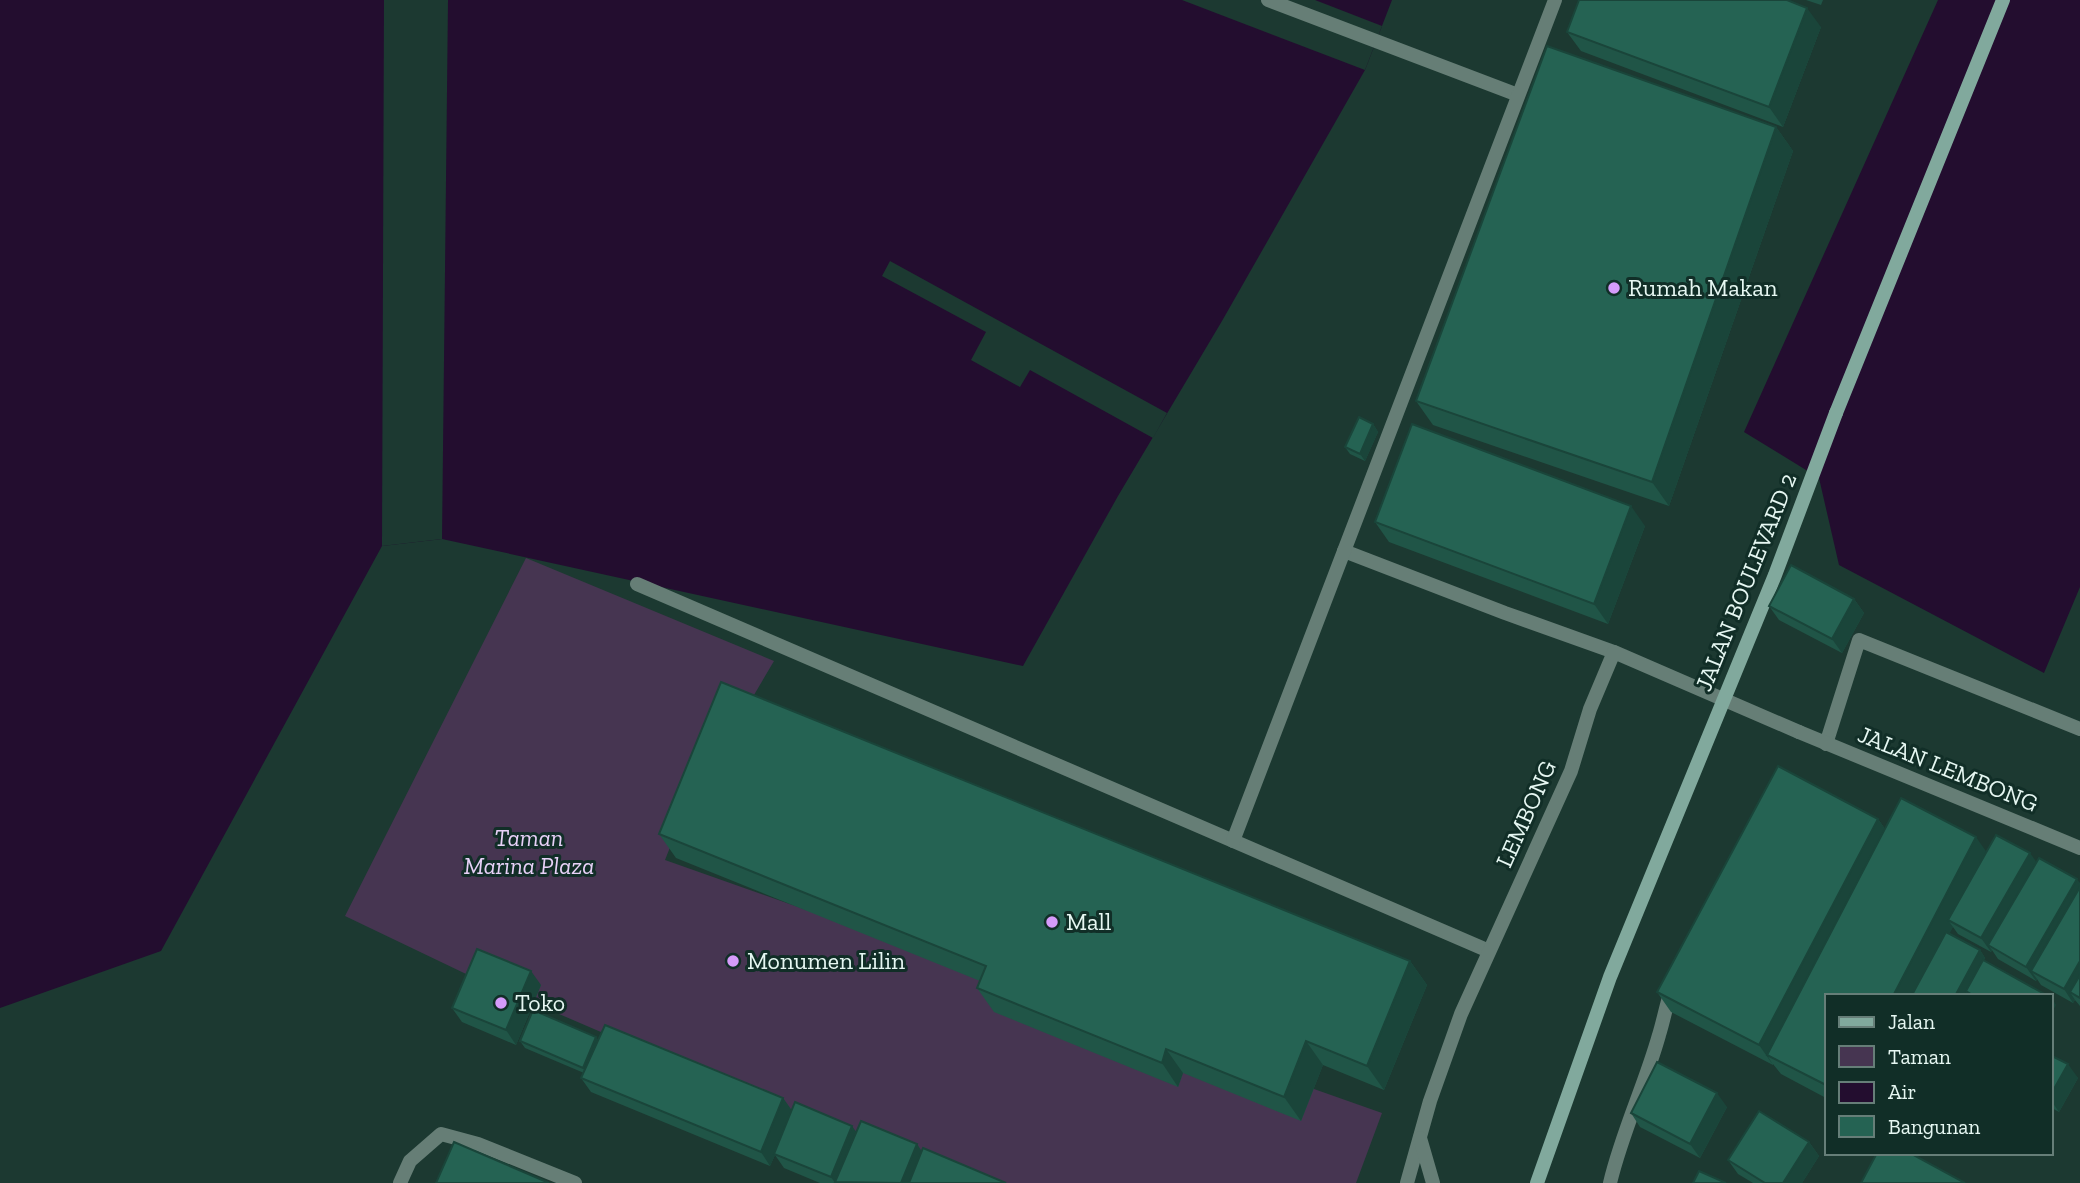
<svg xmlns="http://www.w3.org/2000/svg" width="2080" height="1183" font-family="'Zilla Slab',serif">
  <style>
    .green { fill: #463551 }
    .water { fill: #230d2f }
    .pier { fill: #1c3931 }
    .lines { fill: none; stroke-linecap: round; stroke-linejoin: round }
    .lane { stroke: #667e76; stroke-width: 14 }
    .street { stroke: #667e76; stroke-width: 14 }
    .secondary { stroke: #81a99d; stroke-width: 14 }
    .secondary-bridge { stroke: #81a99d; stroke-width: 14 }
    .wall { fill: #205547 }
    .shaded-wall { fill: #1a453a }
    .building { fill: #256353; stroke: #1a453a; stroke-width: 2 }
    .poi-dot { fill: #d59bfa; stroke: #112e27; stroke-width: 2.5 }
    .labels { text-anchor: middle; stroke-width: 6; stroke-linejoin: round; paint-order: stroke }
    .poi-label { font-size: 24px; fill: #e6f7f2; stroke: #112e27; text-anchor: start }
    .street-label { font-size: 24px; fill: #e6f7f2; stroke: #112e27 }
    .park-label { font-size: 24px; font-style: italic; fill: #e8d1f8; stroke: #112e27 }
  </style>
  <rect width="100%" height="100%" fill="#1c3931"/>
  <!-- green -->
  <polygon class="green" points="526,558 774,661 682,817 665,860 1382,1113 1356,1183 951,1183 464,973 345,916"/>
  <!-- water -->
  <g class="water">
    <polygon points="0,0 1392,0 1365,70 1222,321 1118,496 1023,666 442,539 382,546 161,951 0,1008"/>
    <polygon points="1938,0 2080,0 2080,587 2044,673 1839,565 1819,478 1744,432"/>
  </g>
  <!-- pier -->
  <g class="pier">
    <polygon points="384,0 448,0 442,539 382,546"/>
    <polygon points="1182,0 1315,0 1382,26 1365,70"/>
    <polygon points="890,261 1167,413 1153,438 1030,370 1020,387 971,360 986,332 882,276"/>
  </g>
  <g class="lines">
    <!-- lane -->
    <g class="lane">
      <polyline points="1268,0 1518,95"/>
      <polyline points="1344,551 1505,613 1614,652"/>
      <polyline points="637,584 1489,951"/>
      <polyline points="1826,744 1859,640 2080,729"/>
      <polyline points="1233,841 1555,0"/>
      <polyline points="400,1183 410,1161 441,1134 478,1144 575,1183"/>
      <polyline points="1407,1183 1430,1101 1461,1014 1571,771 1590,709 1614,652 1799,732"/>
    </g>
    <!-- street -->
    <g class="street">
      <polyline points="1799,732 2080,848"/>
      <polyline points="1420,1138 1433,1183"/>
      <path d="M1610,1183C1622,1132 1645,1085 1659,1035C1664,1019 1666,1005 1672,988"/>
    </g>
    <!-- secondary -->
    <polyline class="secondary" points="1836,413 2003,0"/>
    <!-- secondary-bridge -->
    <polyline class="secondary-bridge" points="1537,1183 1610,977 1775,575 1836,413"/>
  </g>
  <!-- wall -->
  <g class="wall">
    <polygon points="1806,0 1823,0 1821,5"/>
    <polygon points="1821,27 1783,127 1581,51 1567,32"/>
    <polygon points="1776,127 1793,151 1669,506 1433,425 1416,401"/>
    <polygon points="1373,424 1378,432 1365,461 1350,454 1345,447"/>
    <polygon points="1375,522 1645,526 1608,624 1389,542"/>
    <polygon points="1854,599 1864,613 1842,653 1779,620 1769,606"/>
    <polygon points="1878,819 1885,829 2080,998 2080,1006 2075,1000 2073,1003 2041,985 2037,979 2036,981 1998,959 1992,950 1991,952 1958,934 1953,927 1949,933 1980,950 1985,958 1984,960 2048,996 1969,996 1966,992 1964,996 1826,996 1826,1098 1781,1074 1773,1064 1773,1065 1671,1012 1657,992"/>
    <polygon points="659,834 1410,961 1427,985 1384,1090 1323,1065 1301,1121 1183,1073 1178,1087 994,1012 977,988 980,981 676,858"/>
    <polygon points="541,985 516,1045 462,1022 452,1008"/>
    <polygon points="596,1037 598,1040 783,1098 792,1111 856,1132 917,1144 922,1152 1006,1183 820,1183 784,1168 775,1155 770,1166 591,1092 581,1078 584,1073 525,1048 520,1041"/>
    <polygon points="2050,1055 2078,1078 2059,1112 2050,1107"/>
    <polygon points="1727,1107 1700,1158 1640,1127 1631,1113"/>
    <polygon points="1809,1142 1819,1156 1802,1183 1753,1183 1738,1174 1728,1160"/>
  </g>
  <!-- shaded-wall -->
  <g class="shaded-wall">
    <polygon points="1807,8 1821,27 1783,127 1769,107"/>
    <polygon points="1776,127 1793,151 1669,506 1652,482"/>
    <polygon points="1373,424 1378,432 1365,461 1360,454"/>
    <polygon points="1631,506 1645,526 1608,624 1594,604"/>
    <polygon points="1854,599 1864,613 1842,653 1832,639"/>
    <polygon points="1878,819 1892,839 1767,1055 1773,1065 1759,1045"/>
    <polygon points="1976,837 1990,857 1948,920 1953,927 1917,995 1913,993 1915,996 1893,996"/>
    <polygon points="2030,853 2040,867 1988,945 1992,950 1991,952 1981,938"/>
    <polygon points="2077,879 2080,883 2080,904 2031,971 2037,979 2036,981 2026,967"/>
    <polygon points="1980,950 1985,958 1964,996 1955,996"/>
    <polygon points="1410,961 1427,985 1384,1090 1367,1066"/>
    <polygon points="2080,961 2080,992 2070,992 2075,1000 2073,1003 2064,989"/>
    <polygon points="531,971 541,985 516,1045 506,1030"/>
    <polygon points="2051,997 2056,1005 2050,1016 2050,999"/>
    <polygon points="596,1037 602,1045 589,1075 583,1068"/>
    <polygon points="1306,1041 1323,1065 1301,1121 1284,1097"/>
    <polygon points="1166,1049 1183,1073 1178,1087 1162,1063"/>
    <polygon points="2068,1064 2078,1078 2059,1112 2050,1099 2050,1096"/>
    <polygon points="1717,1093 1727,1107 1700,1158 1690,1144"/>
    <polygon points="783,1098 793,1112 774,1154 775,1155 770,1166 761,1152"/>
    <polygon points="852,1126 862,1140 835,1182 836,1183 835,1183 831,1177"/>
    <polygon points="1809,1142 1819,1156 1802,1183 1783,1183"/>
    <polygon points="917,1144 926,1158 916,1183 901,1183"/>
  </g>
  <!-- building -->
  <g class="building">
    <polygon points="1579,0 1787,0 1807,8 1769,107 1567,32"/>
    <polygon points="1547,46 1776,127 1652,482 1416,401"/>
    <polygon points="1359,417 1373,424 1360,454 1345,447"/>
    <polygon points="1412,424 1631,506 1594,604 1375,522"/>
    <polygon points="1791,565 1854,599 1832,639 1769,606"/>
    <polygon points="721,682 1410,961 1367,1066 1306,1041 1284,1097 1166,1049 1162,1063 977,988 986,966 659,834"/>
    <polygon points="1778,766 1878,819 1759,1045 1657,992"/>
    <polygon points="1901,798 1976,837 1893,996 1826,996 1826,1085 1767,1055"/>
    <polygon points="1996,835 2030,853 1981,938 1948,920"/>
    <polygon points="2039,858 2077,879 2026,967 1988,945"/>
    <polygon points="2080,887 2080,961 2064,989 2031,971"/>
    <polygon points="1946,932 1980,950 1955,996 1918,996 1913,993"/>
    <polygon points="477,949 531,971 506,1030 452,1008"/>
    <polygon points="1983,960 2048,996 1974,996 1966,991"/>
    <polygon points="2080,975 2080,998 2070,992"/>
    <polygon points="533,1010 596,1037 583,1068 520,1041"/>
    <polygon points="605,1025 783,1098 761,1152 581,1078"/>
    <polygon points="2050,1055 2068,1064 2050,1096"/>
    <polygon points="1657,1062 1717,1093 1690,1144 1631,1113"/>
    <polygon points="795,1102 852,1126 831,1177 774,1154"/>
    <polygon points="1759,1111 1809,1142 1783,1183 1765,1183 1728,1160"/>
    <polygon points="861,1121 917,1144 901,1183 835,1182"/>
    <polygon points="454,1142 549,1183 436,1183"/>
    <polygon points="923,1148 1006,1183 909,1183"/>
    <polygon points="1877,1153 1910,1153 1965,1183 1861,1183"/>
    <polygon points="1699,1171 1726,1183 1693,1183"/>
  </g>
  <!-- markers -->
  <g class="poi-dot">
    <circle cx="1614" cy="288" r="7"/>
    <circle cx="1052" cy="922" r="7"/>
    <circle cx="733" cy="961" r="7"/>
    <circle cx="501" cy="1003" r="7"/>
  </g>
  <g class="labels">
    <!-- poi labels -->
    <g class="poi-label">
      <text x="1628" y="296">Rumah Makan</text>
      <text x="1066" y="930">Mall</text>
      <text x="747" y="969">Monumen Lilin</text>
      <text x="515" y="1011">Toko</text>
    </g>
    <!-- street labels -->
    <g class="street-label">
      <text transform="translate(1746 582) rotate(-68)" y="8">JALAN BOULEVARD 2</text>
      <text transform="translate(1948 769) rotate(22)" y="8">JALAN LEMBONG</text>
      <text transform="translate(1526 814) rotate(-66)" y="8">LEMBONG</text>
    </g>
    <!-- park labels -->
    <g class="park-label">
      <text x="529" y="846">Taman<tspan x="529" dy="28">Marina Plaza</tspan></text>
    </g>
  </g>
  <!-- legend -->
  <rect x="1825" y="994" width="228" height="161" fill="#112e27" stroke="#667e78" stroke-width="2"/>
  <rect x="1839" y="1017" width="35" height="10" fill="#81a99d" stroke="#667e78" stroke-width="2"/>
  <text x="1888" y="1029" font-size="21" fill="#e6f7f2">Jalan</text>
  <rect x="1839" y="1046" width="35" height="21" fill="#463551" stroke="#667e78" stroke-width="2"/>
  <text x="1888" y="1064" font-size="21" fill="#e6f7f2">Taman</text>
  <rect x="1839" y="1082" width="35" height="21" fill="#230d2f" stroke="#667e78" stroke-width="2"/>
  <text x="1888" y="1099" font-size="21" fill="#e6f7f2">Air</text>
  <rect x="1839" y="1116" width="35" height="21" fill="#256353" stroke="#667e78" stroke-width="2"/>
  <text x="1888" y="1134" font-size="21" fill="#e6f7f2">Bangunan</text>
</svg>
